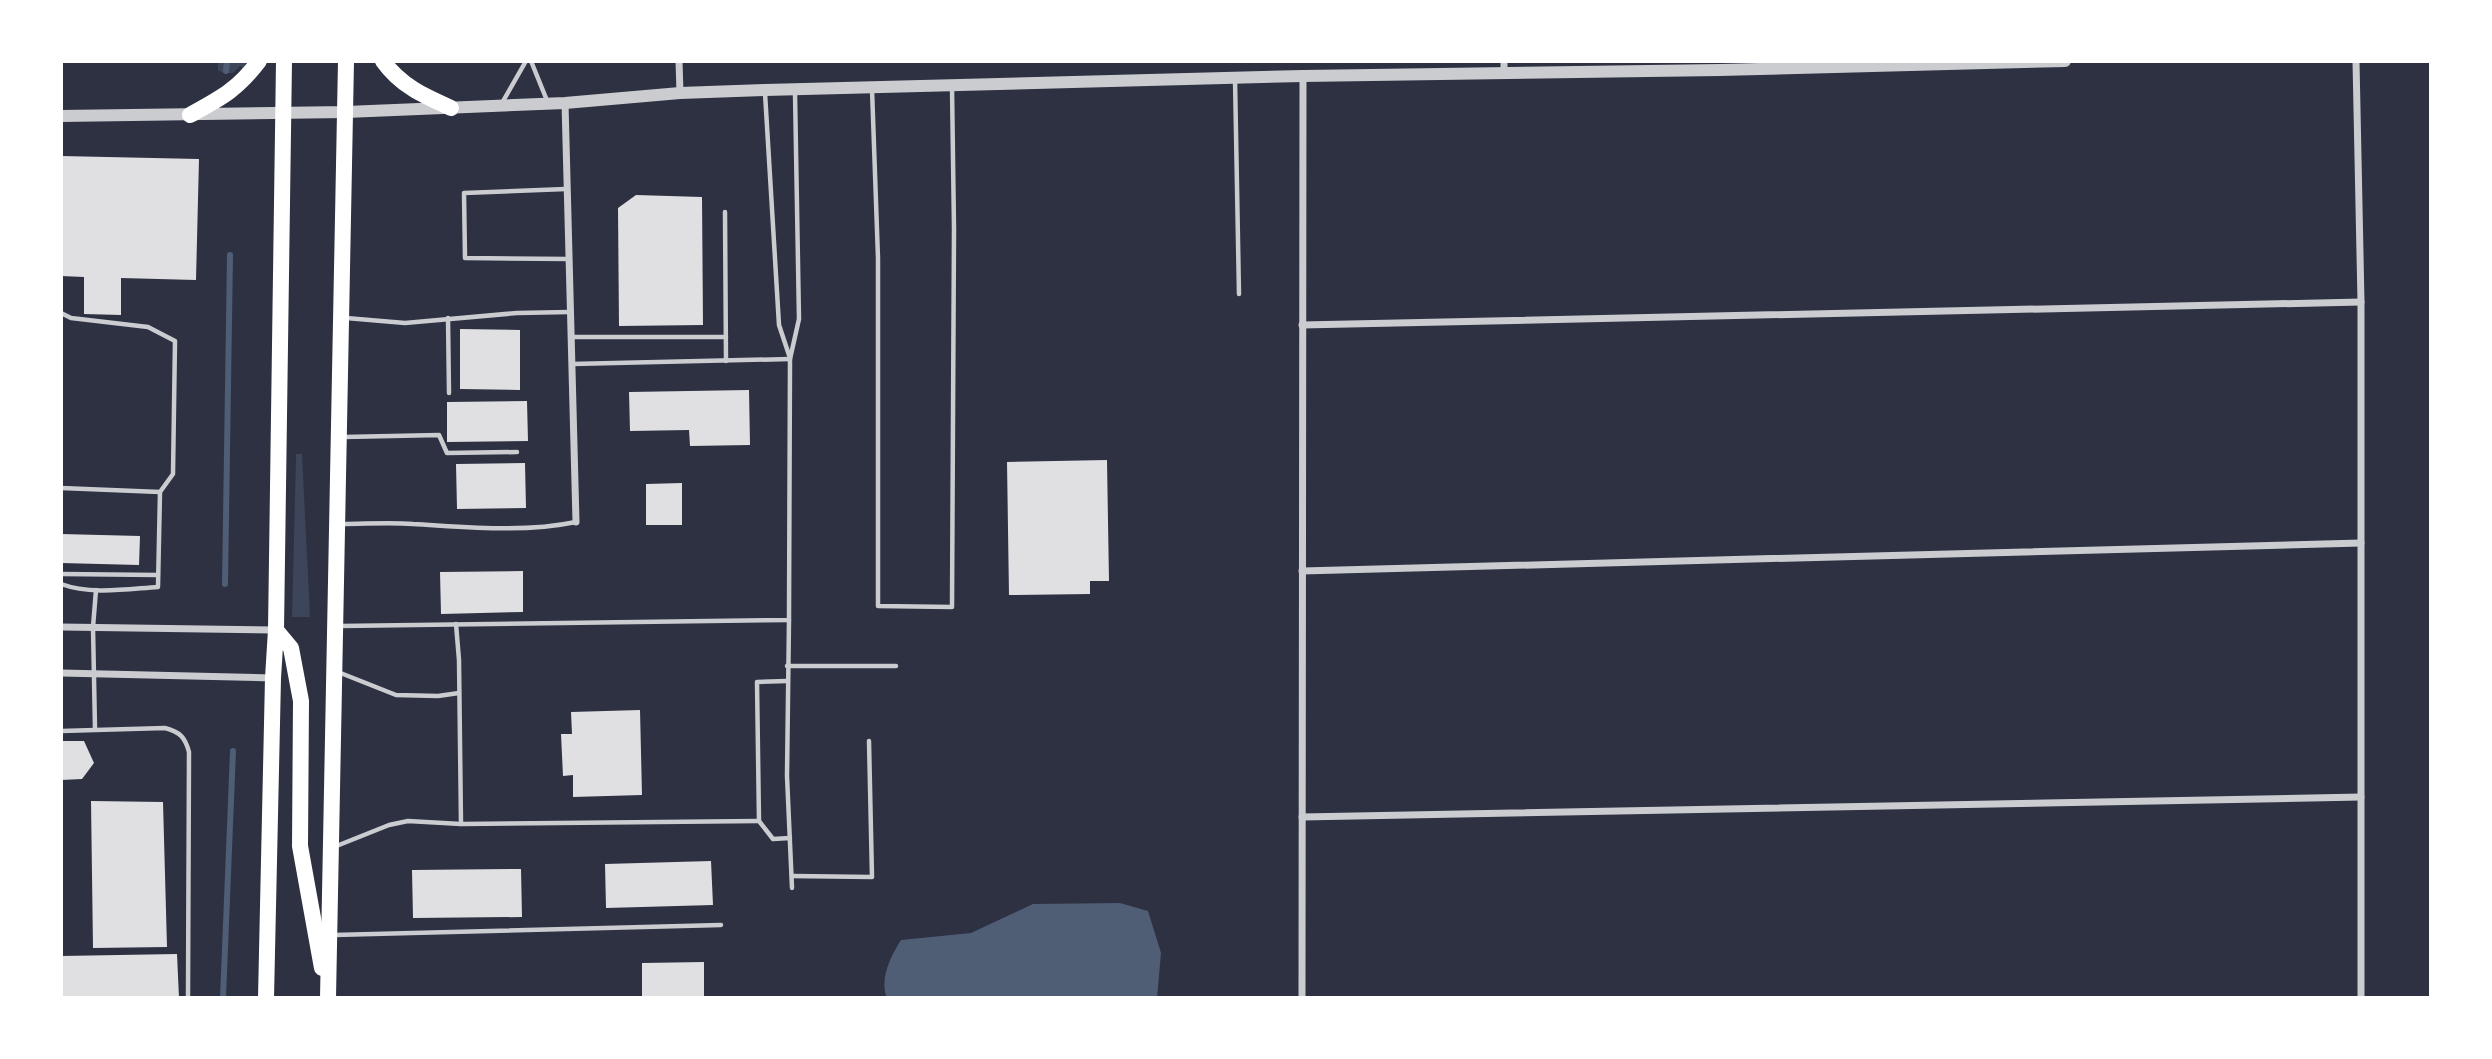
<svg xmlns="http://www.w3.org/2000/svg" width="2492" height="1059" font-family="Signika,sans-serif">
  <style>
    .green { fill: #3c4559 }
    .water { fill: #4f5d75 }
    .lines { fill: none; stroke-linecap: round; stroke-linejoin: round }
    .stream { stroke: #4f5d75; stroke-width: 6 }
    .building { fill: #e0e0e3 }
    .service { stroke: #caccd0; stroke-width: 4.5 }
    .minor { stroke: #caccd0; stroke-width: 7 }
    .tertiary { stroke: #caccd0; stroke-width: 12 }
    .trunk { stroke: #fff; stroke-width: 16 }
  </style>
  <rect width="100%" height="100%" fill="#2d3142"/>
  <!-- green -->
  <g class="green">
    <polygon points="218,61 248,61 243,68 240,66 233,73 223,73 218,70"/>
    <polygon points="296,454 302,454 310,617 292,617"/>
  </g>
  <!-- water -->
  <path class="water" d="M1120,903L1148,911L1161,953L1157,998H887C879,979 891,956 901,940L971,933L1033,904Z"/>
  <g class="lines">
    <!-- stream -->
    <g class="stream">
      <polyline points="226,71 227,61"/>
      <polyline points="225,584 230,255"/>
      <polyline points="223,998 233,751"/>
    </g>
  </g>
  <!-- building -->
  <g class="building">
    <polygon points="61,156 199,159 196,280 121,278 121,315 84,314 84,277 61,276"/>
    <polygon points="636,195 702,197 703,325 619,326 618,208"/>
    <polygon points="460,329 520,330 520,390 460,389"/>
    <polygon points="749,390 750,445 690,446 689,430 630,431 629,392"/>
    <polygon points="527,401 528,441 447,442 447,402"/>
    <polygon points="1107,460 1109,581 1090,581 1090,594 1009,595 1007,462"/>
    <polygon points="525,463 526,508 457,509 456,464"/>
    <polygon points="682,483 682,525 646,525 646,484"/>
    <polygon points="61,534 140,536 139,565 61,563"/>
    <polygon points="523,571 523,612 441,614 440,572"/>
    <polygon points="640,710 642,795 573,797 573,775 563,776 561,734 572,734 571,712"/>
    <polygon points="62,741 84,741 94,763 82,779 61,780"/>
    <polygon points="91,801 163,802 167,947 93,948"/>
    <polygon points="711,861 713,905 606,908 605,864"/>
    <polygon points="521,869 522,917 413,918 412,870"/>
    <polygon points="177,954 179,998 61,998 61,956"/>
    <polygon points="704,962 704,998 642,998 642,963"/>
  </g>
  <g class="lines">
    <!-- service -->
    <g class="service">
      <polyline points="531,61 548,103"/>
      <polyline points="1235,79 1239,294"/>
      <polyline points="872,89 878,258 878,606 952,607 954,229 952,87"/>
      <polyline points="765,93 779,325 790,358"/>
      <polyline points="502,103 526,61"/>
      <polyline points="566,189 464,193 465,258 569,259"/>
      <polyline points="725,212 726,361"/>
      <path d="M61,313L71,318L148,327L175,341L173,474L160,492L158,587C127,589 91,595 61,584"/>
      <polyline points="346,318 405,323 517,313 570,312"/>
      <polyline points="448,318 449,393"/>
      <polyline points="572,337 726,337"/>
      <polyline points="572,364 790,359"/>
      <polyline points="344,437 439,435 447,453 517,452"/>
      <polyline points="61,488 160,492"/>
      <path d="M342,524C365,524 389,522 413,524C467,527 523,533 576,522"/>
      <polyline points="61,574 158,575"/>
      <polyline points="789,620 787,776 792,888"/>
      <polyline points="456,624 459,660 461,824"/>
      <polyline points="340,626 789,620 790,359 799,319 795,93"/>
      <polyline points="787,666 896,666"/>
      <polyline points="338,672 396,695 438,696 459,693"/>
      <polyline points="787,681 757,682 759,821 773,839 790,838"/>
      <polyline points="95,729 93,627 96,590"/>
      <path d="M61,731L165,728C180,732 185,737 189,752L188,998"/>
      <polyline points="334,847 389,825 408,821 461,824 759,821"/>
      <polyline points="792,876 872,877 869,741"/>
      <polyline points="334,935 721,925"/>
    </g>
    <!-- minor -->
    <g class="minor">
      <polyline points="679,61 680,93"/>
      <polyline points="1504,61 1504,73"/>
      <polyline points="2356,61 2361,302 2361,998"/>
      <polyline points="565,103 576,522"/>
      <polyline points="1302,325 2361,302"/>
      <polyline points="1302,571 2361,543"/>
      <polyline points="61,627 275,630"/>
      <polyline points="61,673 273,678"/>
      <polyline points="1302,817 2361,797"/>
      <polyline points="1302,998 1303,76"/>
    </g>
    <!-- tertiary -->
    <polyline class="tertiary" points="61,116 346,112 565,103 680,93 765,90 1303,76 1720,70 2065,61"/>
    <!-- trunk -->
    <g class="trunk">
      <path d="M383,61C401,86 424,96 451,108"/>
      <path d="M190,115C221,98 237,90 259,61"/>
      <polyline points="276,630 291,648 301,701 300,846 322,968"/>
      <polyline points="266,998 273,678 276,630 284,61"/>
      <polyline points="328,998 346,61"/>
    </g>
  </g>
  <!-- border -->
  <rect width="2492" height="1059" fill="none" stroke="#ffffff" stroke-width="126"/>
</svg>
